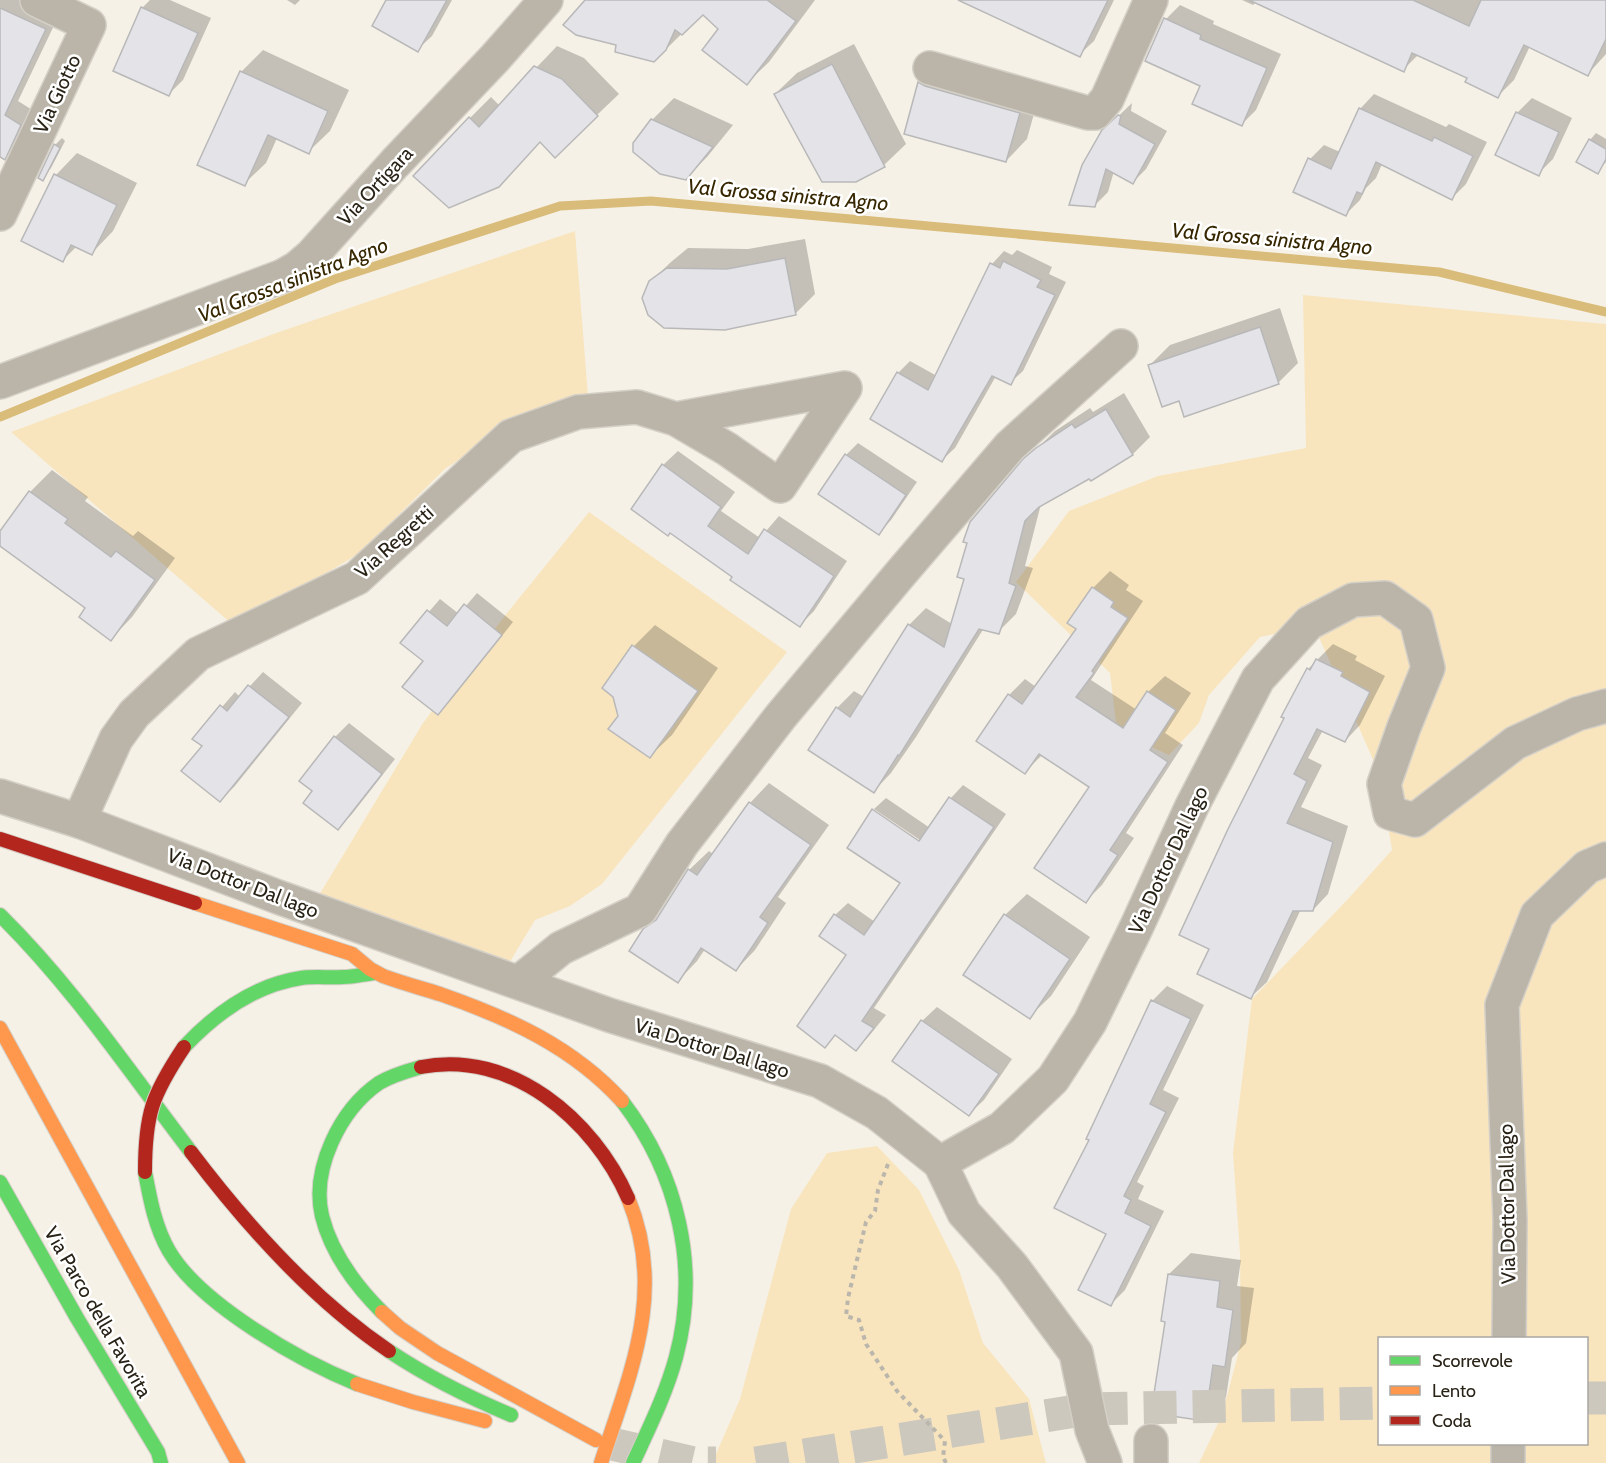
<svg xmlns="http://www.w3.org/2000/svg" width="1606" height="1463" font-family="Cabin,sans-serif">
  <style>
    .green { fill: #f8e5be; fill-rule: evenodd }
    .shadow { fill: #0003 }
    .lines { fill: none; stroke-linecap: round; stroke-linejoin: round }
    .stream { stroke: #d9bc7a; stroke-width: 9 }
    .building { fill: #e3e3e8; stroke: #b9b8b9; stroke-width: 1.5 }
    .highway-tunnel { stroke: #cdc8bd; stroke-width: 33; stroke-dasharray: 33 16; stroke-linecap: butt }
    .street-casing { stroke: #d4cfc7; stroke-width: 36 }
    .fast-casing { stroke: #d4cfc7; stroke-width: 16 }
    .slow-casing { stroke: #d4cfc7; stroke-width: 16 }
    .jam-casing { stroke: #d4cfc7; stroke-width: 16 }
    .path { stroke: #bbb6ac; stroke-width: 4; stroke-dasharray: 4.5 4.5; stroke-linecap: butt }
    .street { stroke: #bab5a8; stroke-width: 33 }
    .fast { stroke: #63d668; stroke-width: 14 }
    .slow { stroke: #ff974d; stroke-width: 14 }
    .jam { stroke: #b3261e; stroke-width: 14 }
    .jam-bridge-casing { stroke: #d4cfc7; stroke-width: 16; stroke-linecap: butt }
    .jam-bridge { stroke: #b3261e; stroke-width: 14 }
    .labels { text-anchor: middle; stroke-width: 5; stroke-linejoin: round; paint-order: stroke }
    .street-label { font-size: 20px; fill: #292317; stroke: #fff }
    .water-label { font-size: 21px; font-style: italic; fill: #372700; stroke: #fff }
  </style>
  <rect width="100%" height="100%" fill="#f6f1e6"/>
  <!-- green -->
  <g class="green">
    <polygon points="575,231 589,409 503,433 446,468 360,553 289,595 233,625 11,432 276,333"/>
    <path d="M1303,295L1606,324V1463H1199L1222,1415L1241,1343L1240,1254L1233,1153L1252,999L1348,899L1392,850L1379,773L1314,626L1260,637L1209,695L1199,723L1169,755L1117,731L1110,673L1016,582L1069,511L1158,476L1306,448ZM1380,1338H1586V1444H1380Z"/>
    <polygon points="589,512 787,652 602,884 570,906 535,920 496,985 304,920 423,723 507,613"/>
    <polygon points="877,1146 919,1190 959,1270 983,1343 1029,1399 1046,1463 712,1463 740,1399 791,1209 827,1153"/>
  </g>
  <!-- shadow -->
  <g class="shadow">
    <polygon points="0,0 27,0 59,15 18,101 34,111 19,143 5,157 0,154"/>
    <polygon points="150,0 170,0 211,18 183,80 169,94 142,8"/>
    <polygon points="287,0 300,0 295,5"/>
    <polygon points="388,0 452,0 432,36 417,50"/>
    <polygon points="587,0 716,0 654,61 618,44"/>
    <polygon points="738,0 815,0 769,62 747,83"/>
    <polygon points="961,0 1114,0 1094,41 1079,55"/>
    <polygon points="1242,0 1606,0 1606,54 1588,74 1530,46 1514,80 1498,96 1469,78 1419,54 1403,70 1256,2 1253,5"/>
    <polygon points="1180,5 1214,21 1213,24 1281,54 1256,110 1242,124 1166,19"/>
    <polygon points="854,44 906,144 884,165 856,181 775,94 797,73"/>
    <polygon points="557,46 584,58 619,94 555,155 541,141 498,186 470,118 491,97 500,106"/>
    <polygon points="263,50 349,90 330,131 308,152 277,138 266,163 244,184 241,72"/>
    <polygon points="941,61 1040,92 1027,139 1006,161 919,83"/>
    <polygon points="1374,94 1446,127 1449,124 1487,142 1466,184 1452,198 1382,164 1376,178 1366,188 1360,200 1346,214 1310,159 1324,145 1340,152 1360,109"/>
    <polygon points="674,98 733,125 707,157 686,178 652,120"/>
    <polygon points="1532,98 1572,118 1553,159 1538,174 1517,113"/>
    <polygon points="1132,103 1131,111 1167,131 1146,169 1133,182 1114,171 1108,192 1095,205 1103,131"/>
    <polygon points="1596,133 1606,139 1606,162 1597,172 1590,140"/>
    <polygon points="62,138 65,141 51,168 45,175 55,145"/>
    <polygon points="77,153 137,183 113,231 92,253 77,246 63,260 56,175"/>
    <polygon points="805,239 815,294 795,314 650,282 671,262 688,248 748,249"/>
    <polygon points="1017,250 1052,267 1049,274 1066,282 1023,371 1010,383 996,376 955,448 942,460 898,373 910,361 937,376 992,264 1004,251 1012,255"/>
    <polygon points="1280,308 1298,363 1278,383 1180,399 1150,365 1170,345"/>
    <polygon points="1124,393 1150,437 1133,454 1091,479 1089,477 1041,504 1025,566 1033,568 1016,614 998,632 984,628 916,737 891,773 874,791 837,708 854,691 864,697 909,625 926,608 952,624 1025,460 1055,431 1090,408 1093,412"/>
    <polygon points="858,443 917,482 891,520 879,533 846,455"/>
    <polygon points="678,451 735,492 721,511 760,538 779,516 847,561 814,611 800,625 734,577 663,465"/>
    <polygon points="52,470 88,497 85,501 133,536 138,531 175,558 132,617 111,639 87,608 0,544 0,533 30,492"/>
    <polygon points="1110,571 1129,585 1126,590 1143,601 1091,680 1137,710 1148,692 1165,676 1191,693 1165,733 1183,745 1126,833 1134,838 1102,885 1086,901 1091,786 1043,754 1025,772 1009,695 1025,679 1036,687 1079,629 1069,623 1093,588"/>
    <polygon points="477,593 513,622 450,701 438,713 425,661 402,643 440,599 459,614"/>
    <polygon points="655,625 718,668 672,735 650,756 619,716 634,646"/>
    <polygon points="1333,644 1357,656 1355,660 1385,676 1360,725 1345,741 1323,730 1308,758 1322,765 1301,807 1348,826 1328,894 1313,910 1301,909 1267,982 1251,997 1211,949 1286,717 1308,669"/>
    <polygon points="263,672 302,703 234,787 220,800 204,745 195,738 235,692 240,697"/>
    <polygon points="349,723 395,759 352,814 338,828 314,791 301,781 335,737"/>
    <polygon points="769,783 829,825 778,897 786,903 755,950 736,970 705,949 697,961 678,981 645,930 663,912 689,870 709,851 713,854 750,803"/>
    <polygon points="963,785 1006,814 874,1008 886,1015 869,1036 856,1049 836,1034 824,1046 848,955 835,915 848,903 875,922 902,882 849,847 874,810 874,812 925,847 926,844 874,809 886,798 930,828 951,798"/>
    <polygon points="1027,894 1090,937 1051,996 1029,1017 1005,915"/>
    <polygon points="1167,986 1204,1005 1163,1090 1179,1098 1137,1182 1144,1186 1138,1199 1164,1211 1125,1290 1111,1304 1108,1233 1091,1139 1088,1138 1152,1001"/>
    <polygon points="937,1007 1012,1059 984,1100 969,1114 894,1061 922,1021"/>
    <polygon points="1191,1253 1241,1260 1237,1286 1254,1288 1246,1343 1232,1358 1226,1397 1204,1419 1166,1320 1169,1274"/>
  </g>
  <g class="lines">
    <!-- stream -->
    <polyline class="stream" points="0,417 335,279 560,206 651,201 1439,272 1606,312"/>
  </g>
  <!-- building -->
  <g class="building">
    <polygon points="386,0 447,0 418,52 372,26"/>
    <polygon points="585,0 767,0 796,21 747,85 702,50 718,29 703,15 682,35 675,30 666,50 654,62 615,52 616,45 576,35 563,25"/>
    <polygon points="958,0 1108,0 1080,57"/>
    <polygon points="1249,0 1413,0 1469,26 1481,0 1606,0 1606,39 1588,76 1524,45 1498,98 1465,82 1467,78 1412,53 1404,72"/>
    <polygon points="141,7 198,33 169,96 113,71"/>
    <polygon points="0,8 46,29 5,115 21,125 5,160 0,157"/>
    <polygon points="1164,18 1201,35 1200,39 1267,68 1242,126 1192,104 1200,86 1145,61"/>
    <polygon points="832,64 885,167 856,182 822,182 774,94"/>
    <polygon points="534,66 562,79 598,116 555,158 540,142 499,187 449,208 413,176 469,117 479,127"/>
    <polygon points="240,71 328,111 309,154 268,135 245,186 197,165"/>
    <polygon points="918,82 925,86 1020,113 1006,162 904,134"/>
    <polygon points="1359,108 1432,141 1434,137 1473,156 1452,200 1376,162 1362,194 1357,192 1346,216 1293,192 1308,158 1331,169"/>
    <polygon points="1516,112 1559,132 1539,176 1495,155"/>
    <polygon points="1118,115 1121,116 1119,124 1155,144 1133,184 1106,169 1095,207 1069,205 1082,165 1102,130"/>
    <polygon points="651,119 713,147 686,180 660,174 633,152 633,143"/>
    <polygon points="1589,139 1606,149 1606,159 1598,174 1576,162"/>
    <polygon points="54,144 60,148 43,181 38,178"/>
    <polygon points="54,174 117,205 92,255 71,245 63,262 21,241"/>
    <polygon points="785,258 796,315 725,330 664,328 648,315 642,298 649,281 667,268 727,269"/>
    <polygon points="1003,261 1041,280 1037,287 1055,295 1011,385 992,376 942,462 870,419 897,372 928,390 990,263 1000,268"/>
    <polygon points="1260,327 1279,384 1184,417 1179,401 1162,407 1148,365"/>
    <polygon points="1106,409 1133,455 1091,481 1089,479 1039,507 1025,521 1009,583 1016,586 999,634 979,629 899,756 898,755 874,793 808,750 836,707 850,717 908,624 944,647 964,579 957,577 967,543 963,542 970,522 1023,459 1036,448 1072,424 1075,428"/>
    <polygon points="845,454 906,495 879,535 818,494"/>
    <polygon points="662,464 721,507 708,526 748,554 764,529 834,576 800,627 730,580 732,577 670,533 668,536 631,509"/>
    <polygon points="29,491 68,519 65,523 111,557 116,551 155,580 111,641 79,617 85,608 0,546 0,531"/>
    <polygon points="1092,587 1114,602 1111,607 1128,618 1092,671 1094,673 1076,697 1123,728 1147,691 1176,710 1150,750 1168,762 1110,850 1118,855 1086,903 1034,868 1089,787 1039,754 1025,774 976,741 1008,694 1022,704 1076,629 1067,623"/>
    <polygon points="464,604 502,635 438,715 402,687 423,661 400,643 427,610 447,626"/>
    <polygon points="632,645 698,691 650,758 608,729 618,716 613,697 602,688"/>
    <polygon points="1316,659 1343,672 1341,676 1370,692 1345,742 1317,729 1294,774 1307,781 1287,823 1333,842 1313,911 1293,911 1251,999 1197,974 1209,949 1179,935 1228,829 1284,718 1281,717 1307,668 1310,670"/>
    <polygon points="248,685 289,717 220,802 181,771 202,746 192,739 220,705 227,711"/>
    <polygon points="334,736 382,774 338,830 303,803 312,791 299,781"/>
    <polygon points="949,797 994,827 862,1021 874,1028 856,1051 835,1035 825,1048 797,1026 846,955 819,936 834,914 864,935 900,883 847,848 872,809 919,841"/>
    <polygon points="749,802 811,845 760,917 768,923 736,971 701,948 678,983 629,951 643,929 656,920 688,869 697,875"/>
    <polygon points="1004,914 1070,959 1030,1019 963,975"/>
    <polygon points="1151,1000 1191,1019 1150,1104 1166,1112 1124,1196 1131,1200 1125,1213 1151,1226 1111,1306 1078,1290 1106,1234 1054,1208 1089,1140 1086,1139"/>
    <polygon points="921,1020 999,1074 969,1116 892,1061"/>
    <polygon points="1168,1274 1220,1281 1217,1307 1233,1310 1225,1367 1213,1365 1205,1421 1158,1414 1160,1401 1153,1400 1165,1322 1161,1321"/>
  </g>
  <g class="lines">
    <!-- highway-tunnel -->
    <g class="highway-tunnel">
      <polyline points="1586,1398 1606,1398"/>
      <polyline points="612,1444 694,1463 716,1463"/>
      <polyline points="756,1463 1088,1409 1380,1403"/>
    </g>
    <!-- street casing -->
    <g class="street-casing">
      <g id="street">
        <polyline points="930,68 1088,113 1095,113 1107,99 1151,0"/>
        <polyline points="0,214 89,25 37,0"/>
        <polyline points="0,382 283,276 297,268 311,256 395,163 495,58 546,0"/>
        <polyline points="0,796 79,821 278,897 609,1015 820,1081 877,1113 940,1163 1002,1128 1053,1079 1090,1022 1136,928 1192,806 1258,679 1309,623 1353,600 1385,598 1416,620 1428,668 1404,727 1384,784 1390,813 1415,820 1515,743 1577,714 1606,706"/>
        <polyline points="79,821 116,739 134,714 198,654 357,578 511,436 578,412 637,407 676,419 727,449 780,486 845,388 676,419"/>
        <polyline points="519,982 561,948 640,910 682,844 781,716 901,573 1010,446 1121,346"/>
        <polyline points="940,1163 964,1213 1012,1266 1076,1353 1092,1430 1105,1463"/>
        <polyline points="1509,1338 1510,1220 1502,1005 1537,915 1587,867 1606,859"/>
        <polyline points="1151,1463 1151,1441"/>
        <polyline points="1508,1463 1508,1444"/>
      </g>
    </g>
    <!-- fast casing -->
    <g class="fast-casing">
      <g id="fast">
        <path d="M0,915C73,987 129,1071 191,1152"/>
        <path d="M184,1047C216,1013 254,985 301,978C315,976 329,978 343,977C354,977 364,974 375,973"/>
        <path d="M622,1101C678,1174 700,1267 676,1357C666,1394 649,1428 633,1463"/>
        <path d="M145,1172C150,1199 155,1227 169,1251C200,1304 300,1361 357,1384"/>
        <polyline points="0,1182 77,1318 158,1452 161,1463"/>
        <path d="M382,1312C356,1286 331,1252 322,1216C311,1169 340,1110 379,1083C392,1075 407,1071 421,1067"/>
        <path d="M389,1351C428,1377 468,1397 511,1415"/>
      </g>
    </g>
    <!-- slow casing -->
    <g class="slow-casing">
      <g id="slow">
        <path d="M195,903L352,954L370,969L383,976C402,983 421,988 440,994C509,1018 573,1047 622,1101"/>
        <polyline points="0,1028 238,1463"/>
        <polyline points="382,1312 400,1328 437,1353 596,1440"/>
        <polyline points="357,1384 413,1402 485,1421"/>
        <path d="M601,1463C630,1373 667,1292 628,1198"/>
      </g>
    </g>
    <!-- jam casing -->
    <g class="jam-casing">
      <g id="jam">
        <polyline points="0,839 195,903"/>
        <path d="M421,1067C511,1049 594,1120 628,1198"/>
        <path d="M191,1152C247,1226 312,1299 389,1351"/>
      </g>
    </g>
    <!-- path -->
    <polyline class="path" points="888,1164 878,1190 875,1211 866,1222 848,1298 846,1316 859,1320 866,1344 897,1391 945,1441 943,1457 946,1463"/>
    <!-- street -->
    <use href="#street" class="street"/>
    <!-- fast -->
    <use href="#fast" class="fast"/>
    <!-- slow -->
    <use href="#slow" class="slow"/>
    <!-- jam -->
    <use href="#jam" class="jam"/>
    <!-- jam-bridge casing -->
    <g class="jam-bridge-casing">
      <path id="jam-bridge" d="M145,1172C145,1114 152,1095 184,1047"/>
    </g>
    <!-- jam-bridge -->
    <use href="#jam-bridge" class="jam-bridge"/>
  </g>
  <g class="labels">
    <!-- street labels -->
    <g class="street-label">
      <text transform="translate(57 94) rotate(-65)" y="7">Via Giotto</text>
      <text transform="translate(375 186) rotate(-47)" y="7">Via Ortigara</text>
      <text transform="translate(394 542) rotate(-42)" y="7">Via Regretti</text>
      <text transform="translate(1168 860) rotate(-65)" y="7">Via Dottor Dal lago</text>
      <text transform="translate(243 883) rotate(21)" y="7">Via Dottor Dal lago</text>
      <text transform="translate(712 1048) rotate(17)" y="7">Via Dottor Dal lago</text>
      <text transform="translate(1507 1204) rotate(-91)" y="7">Via Dottor Dal lago</text>
      <text transform="translate(98 1312) rotate(60)" y="7">Via Parco della Favorita</text>
    </g>
    <!-- water labels -->
    <g class="water-label">
      <text transform="translate(788 195) rotate(5)" y="7">Val Grossa sinistra Agno</text>
      <text transform="translate(1272 239) rotate(5)" y="7">Val Grossa sinistra Agno</text>
      <text transform="translate(293 280) rotate(-21)" y="7">Val Grossa sinistra Agno</text>
    </g>
  </g>
  <!-- legend -->
  <rect x="1378" y="1337" width="210" height="108" fill="#ffffff" stroke="#a9a7a2" stroke-width="1.5"/>
  <rect x="1390" y="1356" width="30" height="9" fill="#63d668" stroke="#a9a7a2" stroke-width="1.5"/>
  <text x="1432" y="1367" font-size="18" fill="#292317">Scorrevole</text>
  <rect x="1390" y="1386" width="30" height="9" fill="#ff974d" stroke="#a9a7a2" stroke-width="1.5"/>
  <text x="1432" y="1397" font-size="18" fill="#292317">Lento</text>
  <rect x="1390" y="1416" width="30" height="9" fill="#b3261e" stroke="#a9a7a2" stroke-width="1.5"/>
  <text x="1432" y="1427" font-size="18" fill="#292317">Coda</text>
</svg>
